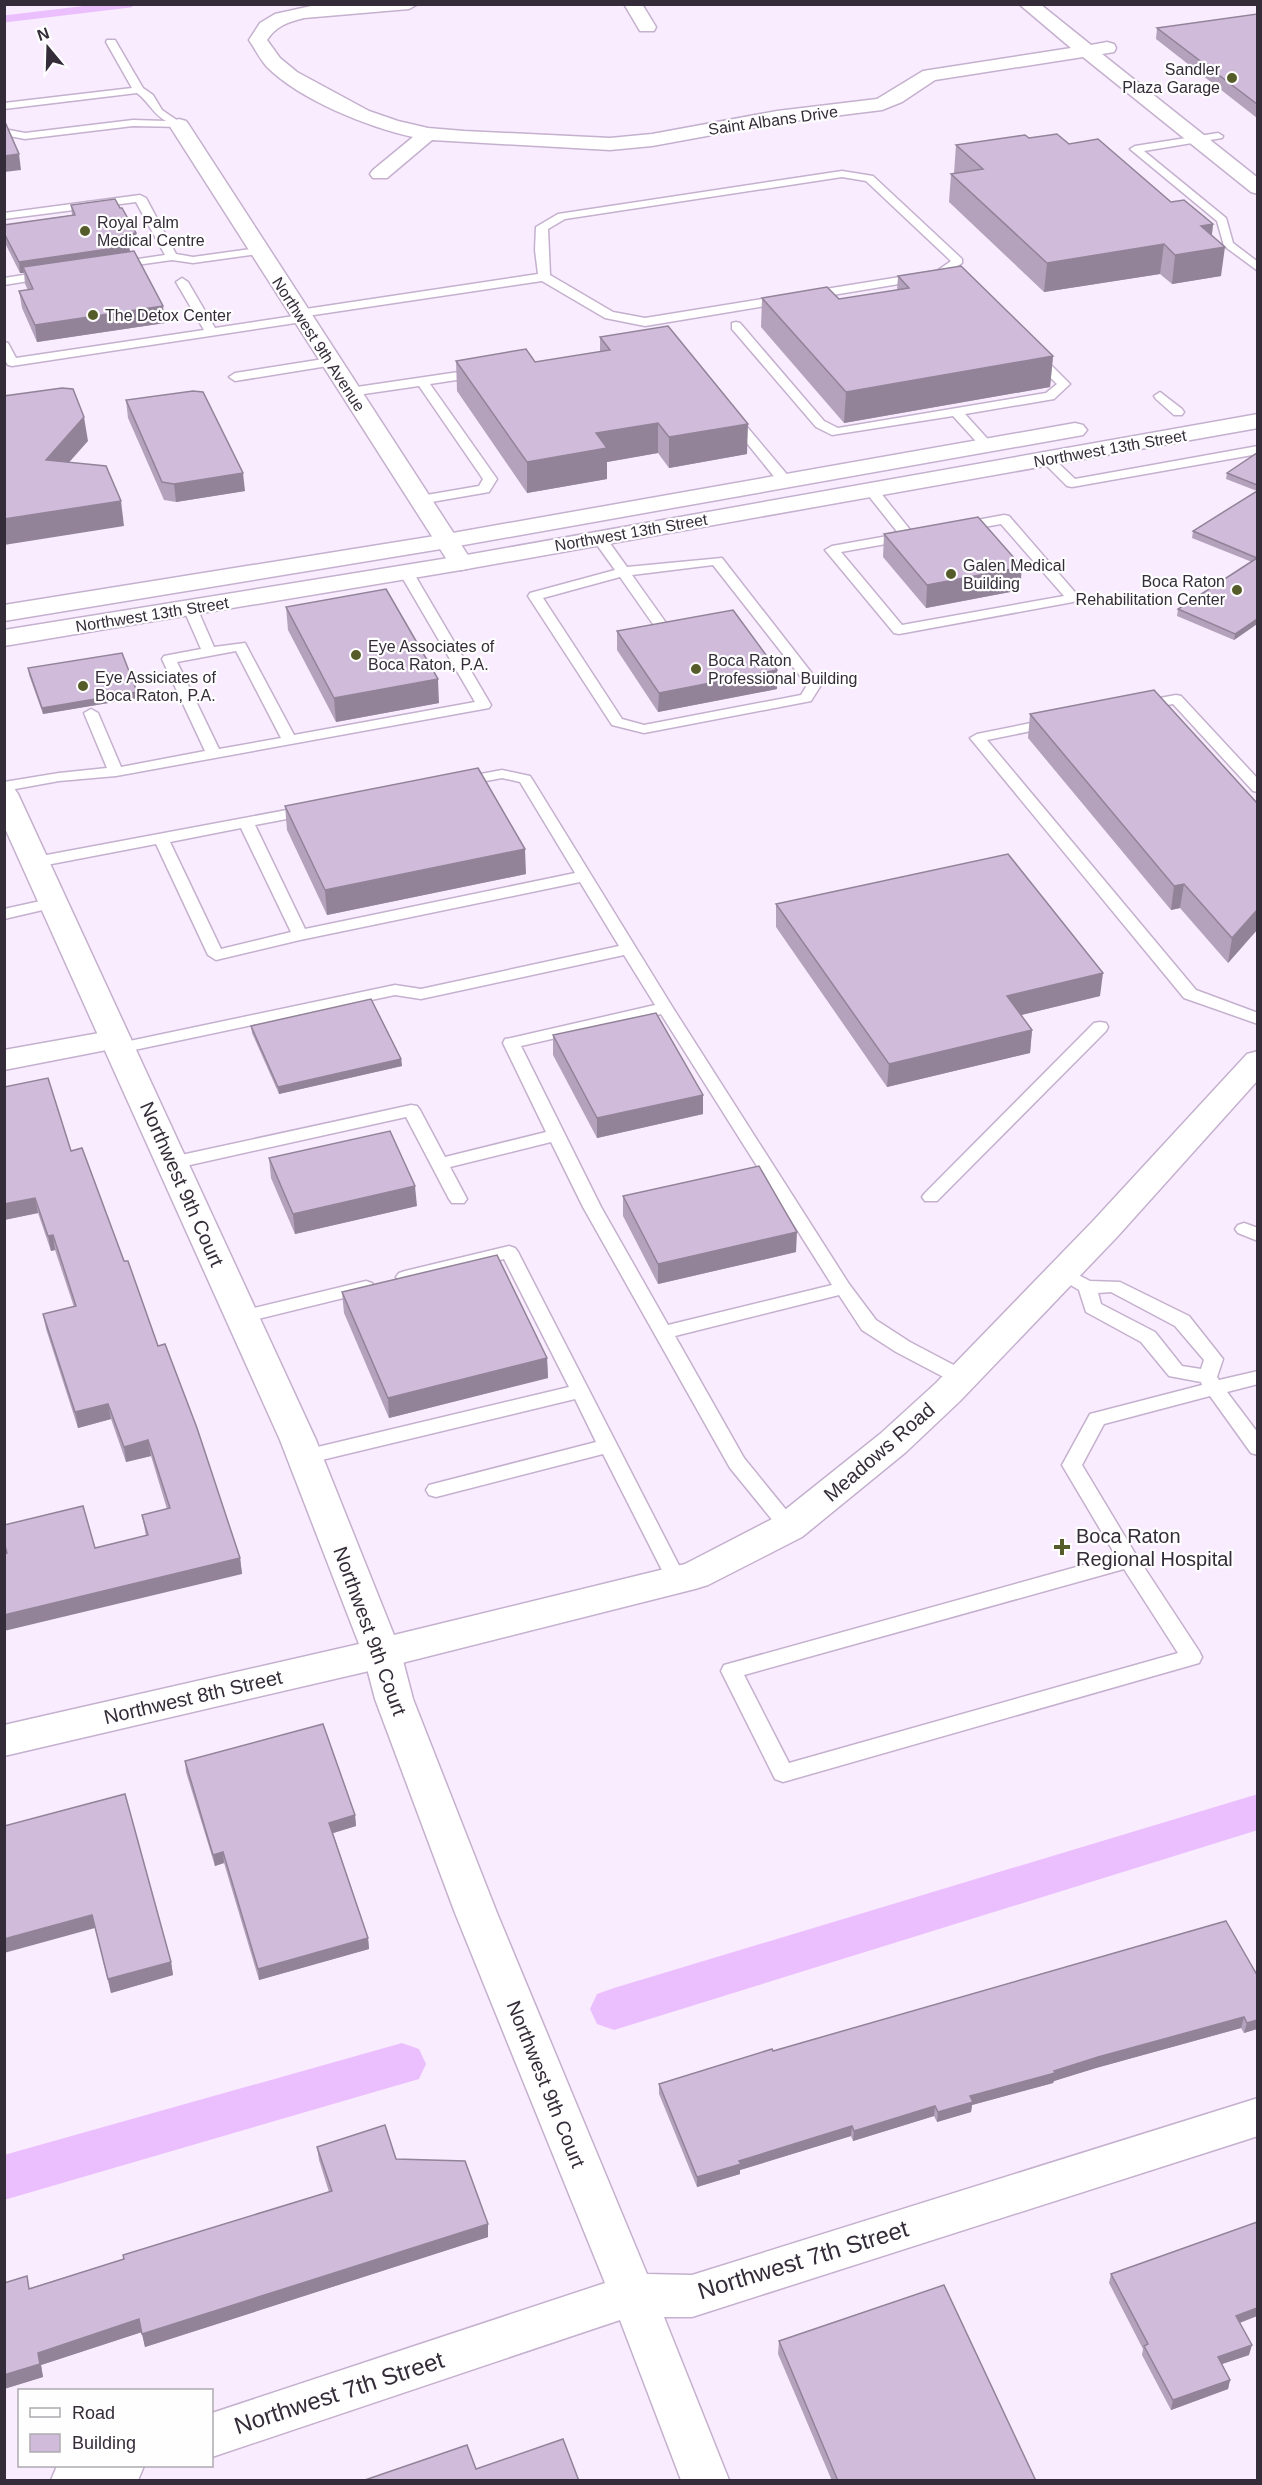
<svg xmlns="http://www.w3.org/2000/svg" width="1262" height="2485" font-family="Arial,sans-serif">
  <style>
    .lines { fill: none; stroke-linecap: round; stroke-linejoin: round }
    .stream { stroke: #ebbffe; stroke-width: 7 }
    .canal { fill: #ebbffe; fill-rule: evenodd }
    .service-casing { stroke: #c5b0ce; stroke-width: 3 }
    .minor-casing { stroke: #c5b0ce; stroke-width: 3 }
    .tertiary-casing { stroke: #c5b0ce; stroke-width: 3 }
    .service { fill: #fff; fill-rule: evenodd }
    .minor { fill: #fff; fill-rule: evenodd }
    .tertiary { fill: #fff; fill-rule: evenodd }
    .wall { fill: #b4a1bb }
    .shaded-wall { fill: #928399 }
    .building { fill: #d1bbda; stroke: #928399; stroke-width: 1.5 }
    .poi-dot { fill: #555b29; stroke: #fefefe; stroke-width: 2 }
    .labels { text-anchor: middle; stroke-width: 4.5; stroke-linejoin: round; paint-order: stroke }
    .far-poi-label { font-size: 16px; fill: #342c38; stroke: #fefefe; text-anchor: start }
    .far-street-label { font-size: 16px; fill: #342c38; stroke: #fefefe }
    .street-label { font-size: 20px; fill: #342c38; stroke: #fefefe }
    .poi-label { font-size: 20px; fill: #342c38; stroke: #fefefe; text-anchor: start }
    .near-street-label { font-size: 24px; fill: #342c38; stroke: #fefefe }
  </style>
  <rect width="100%" height="100%" fill="#f9ecff"/>
  <g class="lines">
    <!-- stream -->
    <polyline class="stream" points="4,19 130,4"/>
    <!-- canal -->
    <g class="canal">
      <polygon points="1258,1794 1258,1830 614,2030 597,2024 590,2009 597,1994 614,1988"/>
      <polygon points="402,2043 419,2049 426,2064 419,2079 4,2200 4,2155"/>
    </g>
    <!-- service casing -->
    <g class="service-casing">
      <g id="service">
        <path d="M107,40H115L143,88L153,95L162,110L184,125L183,127L133,126L25,139L4,135V129L25,133L133,120L166,121C153,114 149,102 137,93L4,109V103L132,88L106,42Z"/>
        <polygon points="1218,133 1223,136 1222,138 1144,151 1226,218 1233,243 1258,262 1258,271 1224,246 1217,221 1130,149 1135,146"/>
        <path d="M842,171L873,176L962,259V263L941,277L645,326L605,318L542,281L307,316L306,321L302,322L12,366L8,365L4,359V342L8,343L16,358L204,330L176,282L182,278L188,282L215,328L294,316L295,311L299,310L538,274L535,250L536,227L558,214ZM842,177L866,181L951,261L937,271L645,318L613,312L550,275L548,229L565,219Z"/>
        <polygon points="140,195 146,198 176,254 193,257 258,248 264,251 258,254 193,263 172,260 115,268 111,267 111,263 165,255 136,202 4,219 4,213"/>
        <polygon points="49,271 53,273 53,277 4,285 4,278"/>
        <polygon points="736,322 740,323 824,421 838,428 1046,393 1057,384 1030,358 1030,352 1038,352 1070,384 1054,399 965,414 994,446 988,450 983,449 953,416 832,435 816,427 732,329 732,323"/>
        <polygon points="330,358 334,359 334,365 235,381 229,377 235,373"/>
        <polygon points="479,369 483,370 485,373 483,376 430,384 497,479 489,492 420,504 415,503 413,500 415,497 479,486 483,479 419,386 350,396 344,392 350,388"/>
        <polygon points="1160,392 1182,409 1184,412 1182,415 1174,415 1156,399 1154,396"/>
        <polygon points="733,414 737,415 790,478 792,481 790,484 780,484 729,421 727,418 729,415"/>
        <polygon points="1258,446 1258,454 1072,487 1067,486 1040,459 1046,455 1051,456 1075,479"/>
        <polygon points="871,486 876,487 911,531 925,529 932,533 925,537 841,552 902,625 1064,596 1001,524 961,531 954,527 961,523 1004,515 1009,516 1080,598 1073,602 899,634 894,633 825,550 832,546 899,534 864,490"/>
        <path d="M599,534L604,535L627,567L722,558L821,685L811,701L644,733L612,725L528,596L530,593L615,570L592,538ZM713,565L807,685L801,695L644,725L622,719L543,598L620,577L662,637L667,638L674,634L632,575Z"/>
        <path d="M406,568L413,572L491,705L489,708L116,776L59,781L4,791V782L59,773L107,768L84,713L91,709L98,713L121,767L205,751L162,659L164,656L201,649L183,608L190,604L197,608L214,647L245,643L294,735L475,702L399,572ZM236,651L281,738L219,749L177,662Z"/>
        <polygon points="1176,695 1181,696 1258,779 1258,792 1253,791 1173,704 1143,709 1136,705 1138,702"/>
        <polygon points="1051,719 1058,723 1056,726 987,740 1196,990 1258,1013 1258,1024 1184,998 970,738 977,734"/>
        <path d="M502,770L530,776L532,779L673,1008L849,1284L876,1320L910,1342L967,1372L969,1377L967,1382L960,1384L953,1382L896,1352L862,1330L839,1295L675,1336L744,1458L796,1522L799,1527L796,1532L789,1534L782,1532L730,1468L583,1207L551,1142L450,1167L467,1199L464,1203H452L449,1199L406,1117L172,1169L166,1167L163,1163L166,1159L172,1157L411,1105L417,1106L420,1110L445,1157L546,1132L503,1043L505,1039L511,1038L655,1005L624,955L421,999L395,995L120,1053L114,1052L112,1048L114,1044L120,1043L395,985L421,989L619,946L580,882L300,940L216,960L208,955L156,844L36,867L28,862L36,857L308,806L313,808L316,811L313,814L255,825L305,929L575,873L520,782L502,778L459,786L452,782L459,778ZM241,828L291,932L221,949L170,842ZM661,1014L832,1285L668,1325L601,1207L521,1046Z"/>
        <polygon points="54,898 60,900 62,903 60,906 4,919 4,909"/>
        <polygon points="1100,1022 1106,1023 1108,1027 1106,1031 937,1201 925,1201 922,1197 925,1193 1094,1023"/>
        <polygon points="1244,1223 1258,1228 1258,1241 1238,1233 1235,1229 1238,1225"/>
        <polygon points="509,1246 515,1248 518,1252 686,1579 683,1584 676,1587 669,1584 603,1454 436,1497 429,1495 426,1490 429,1485 596,1442 575,1399 305,1464 298,1462 295,1457 298,1452 305,1450 569,1387 504,1259 405,1283 399,1281 396,1277 399,1273 405,1271"/>
        <path d="M1063,1267L1090,1281L1120,1282L1189,1316L1223,1359L1217,1377L1219,1380L1258,1371V1384L1227,1392L1258,1433V1455L1251,1453L1210,1396L1104,1424L1082,1465L1136,1555L1199,1651L1202,1657L1199,1663L783,1782L775,1779L721,1671L724,1665L1116,1556L1062,1465L1090,1414L1202,1385L1201,1382L1169,1376L1141,1342L1086,1312L1079,1290L1057,1277L1054,1273L1057,1269ZM1111,1292L1175,1326L1204,1360L1201,1369L1182,1366L1155,1332L1101,1304L1098,1293ZM1124,1569L1178,1653L789,1763L744,1675Z"/>
        <polygon points="366,1281 372,1283 375,1287 372,1291 242,1323 235,1321 233,1317 235,1313 242,1311"/>
      </g>
    </g>
    <!-- minor casing -->
    <g class="minor-casing">
      <g id="minor">
        <path d="M320,4H418L409,9L304,18C288,22 276,26 267,40L280,58L297,72L369,111L398,121L428,128L464,131L610,138L652,134L777,111L877,99L923,71L1071,48L1019,4H1040L1091,45L1107,42L1114,44L1116,48L1114,52L1102,54L1258,178V194L1251,192L1083,57L935,80L902,102L882,110L777,123L652,146L610,150L432,140L387,178H373L370,174L373,170L413,137C368,127 300,100 267,67C260,59 255,49 249,40L260,23L275,14Z"/>
        <polygon points="624,4 642,4 656,27 654,31 640,31"/>
        <polygon points="179,119 186,121 189,125 473,563 470,568 461,570 452,568 449,563 169,125 172,121"/>
        <polygon points="116,1030 127,1032 131,1039 127,1046 4,1070 4,1050"/>
        <polygon points="382,1638 395,1643 401,1653 413,1699 497,1913 647,2274 692,2275 1258,2098 1258,2136 692,2317 664,2317 729,2480 681,2480 620,2320 212,2457 212,2413 605,2283 455,1913 375,1699 363,1653 369,1643"/>
        <polygon points="57,2466 144,2466 138,2480 51,2480"/>
      </g>
    </g>
    <!-- tertiary casing -->
    <g class="tertiary-casing">
      <g id="tertiary">
        <polygon points="1258,414 1258,428 461,570 4,646 4,630 461,556"/>
        <polygon points="1075,423 1083,425 1087,430 1083,435 447,548 4,621 4,605 447,534"/>
        <polygon points="4,786 14,788 18,794 316,1440 394,1635 685,1564 776,1517 880,1434 936,1383 1093,1221 1247,1054 1258,1051 1258,1080 1117,1237 960,1401 906,1452 802,1537 708,1585 695,1589 382,1668 4,1756 4,1725 359,1644 280,1440 4,826"/>
      </g>
    </g>
    <!-- service -->
    <use href="#service" class="service"/>
    <!-- minor -->
    <use href="#minor" class="minor"/>
    <!-- tertiary -->
    <use href="#tertiary" class="tertiary"/>
  </g>
  <!-- wall -->
  <g class="wall">
    <polygon points="1257,14 1257,118 1156,39 1157,28"/>
    <polygon points="1029,138 1069,144 1171,202 1213,224 1212,235 1221,276 1172,284 1160,274 1044,292 949,202 951,174 954,173 956,145"/>
    <polygon points="71,205 120,208 136,233 137,244 129,245 130,252 165,323 37,342 22,308 19,291 28,290 25,284 24,273 20,273 4,241 4,225 72,215"/>
    <polygon points="898,276 1053,356 1050,387 844,423 761,327 762,298 839,299 897,290"/>
    <polygon points="600,337 747,454 669,468 658,453 607,462 607,479 527,493 457,391 456,361 535,362 600,352"/>
    <polygon points="126,400 245,491 176,502 164,500 128,418"/>
    <polygon points="1257,453 1257,624 1234,640 1177,616 1178,609 1252,562 1192,538 1193,531 1257,491 1226,479 1227,473"/>
    <polygon points="884,534 1020,590 926,608 883,557"/>
    <polygon points="286,607 439,703 336,722 288,630"/>
    <polygon points="617,631 777,670 777,689 658,712 617,650"/>
    <polygon points="28,668 138,698 43,714 29,675"/>
    <polygon points="1030,714 1257,803 1257,930 1228,963 1180,908 1171,910 1028,738"/>
    <polygon points="285,806 526,874 327,915 287,830"/>
    <polygon points="776,904 1100,996 1021,1015 1032,1030 1030,1053 887,1087 776,927"/>
    <polygon points="251,1026 401,1059 402,1066 279,1094 252,1033"/>
    <polygon points="553,1035 703,1114 597,1138 553,1055"/>
    <polygon points="71,1151 124,1261 158,1346 240,1558 242,1574 7,1554 4,1545 4,1525 95,1548 146,1536 142,1515 167,1509 151,1456 126,1462 111,1419 78,1428 46,1329 43,1314 74,1307 55,1250 51,1251 38,1213 4,1220"/>
    <polygon points="269,1158 417,1206 295,1234 271,1178"/>
    <polygon points="623,1196 796,1252 658,1284 623,1216"/>
    <polygon points="342,1292 547,1358 548,1378 389,1418 344,1313"/>
    <polygon points="185,1761 355,1815 356,1826 333,1833 368,1938 369,1949 259,1980 224,1863 215,1866 186,1772"/>
    <polygon points="4,1826 171,1962 173,1975 111,1993 95,1928"/>
    <polygon points="1226,1921 1257,2029 1244,2033 1241,2028 1096,2068 1054,2081 1053,2083 972,2105 971,2112 937,2122 934,2116 853,2141 851,2136 740,2170 740,2174 697,2187 659,2094 659,2084"/>
    <polygon points="317,2147 396,2159 488,2237 145,2347 142,2332 41,2365 43,2377 4,2389 4,2283 30,2288 124,2259 329,2192 319,2160"/>
    <polygon points="1111,2274 1257,2316 1240,2323 1249,2355 1222,2364 1230,2380 1228,2389 1171,2410 1142,2355 1143,2349 1109,2283"/>
    <polygon points="779,2341 1036,2481 832,2481 778,2354"/>
  </g>
  <!-- shaded-wall -->
  <g class="shaded-wall">
    <polygon points="19,154 21,170 4,172 4,156"/>
    <polygon points="1213,224 1210,249 1225,247 1221,276 1172,284 1175,255 1201,226"/>
    <polygon points="136,233 137,244 125,246 123,235"/>
    <polygon points="1164,244 1160,274 1044,292 1047,263"/>
    <polygon points="129,246 131,258 23,267 24,273 20,273 19,262"/>
    <polygon points="163,306 165,323 37,342 35,325"/>
    <polygon points="1053,356 1050,387 844,423 846,392"/>
    <polygon points="84,417 88,441 49,485 46,460"/>
    <polygon points="658,423 658,453 607,462 607,479 527,493 527,462 596,433"/>
    <polygon points="748,424 747,454 669,468 669,437"/>
    <polygon points="243,473 245,491 176,502 174,484"/>
    <polygon points="121,501 124,526 4,545 4,519"/>
    <polygon points="1022,567 1020,590 926,608 927,585"/>
    <polygon points="1257,619 1257,624 1234,640 1235,634"/>
    <polygon points="777,670 777,689 658,712 659,693"/>
    <polygon points="438,679 439,703 336,722 334,698"/>
    <polygon points="137,692 138,698 43,714 42,708"/>
    <polygon points="525,849 526,874 327,915 325,890"/>
    <polygon points="1184,884 1180,908 1171,910 1174,886"/>
    <polygon points="1257,910 1257,930 1228,963 1232,938"/>
    <polygon points="1103,973 1100,996 1004,1019 1007,996"/>
    <polygon points="1032,1030 1030,1053 887,1087 889,1064"/>
    <polygon points="401,1059 402,1066 279,1094 278,1087"/>
    <polygon points="703,1095 703,1114 597,1138 597,1118"/>
    <polygon points="415,1186 417,1206 295,1234 293,1214"/>
    <polygon points="35,1198 38,1213 4,1220 4,1204"/>
    <polygon points="797,1232 796,1252 658,1284 658,1264"/>
    <polygon points="53,1235 55,1250 51,1251 48,1236"/>
    <polygon points="547,1358 548,1378 389,1418 388,1398"/>
    <polygon points="108,1404 111,1419 78,1428 75,1412"/>
    <polygon points="148,1440 151,1456 126,1462 124,1447"/>
    <polygon points="240,1558 242,1574 4,1631 4,1615"/>
    <polygon points="355,1815 356,1826 330,1834 329,1823"/>
    <polygon points="223,1852 224,1863 215,1866 213,1855"/>
    <polygon points="92,1915 95,1928 4,1953 4,1939"/>
    <polygon points="368,1938 369,1949 259,1980 258,1969"/>
    <polygon points="171,1962 173,1975 111,1993 108,1979"/>
    <polygon points="1244,2017 1241,2028 1096,2068 1054,2081 1053,2083 972,2105 971,2112 937,2122 938,2112 970,2096 1098,2057"/>
    <polygon points="1257,2020 1257,2029 1244,2033 1247,2023"/>
    <polygon points="935,2106 934,2116 853,2141 854,2131"/>
    <polygon points="852,2126 851,2136 740,2170 740,2174 697,2187 697,2177 739,2161"/>
    <polygon points="488,2224 488,2237 145,2347 142,2334"/>
    <polygon points="1257,2308 1257,2316 1233,2325 1236,2316"/>
    <polygon points="139,2319 142,2332 41,2365 43,2377 4,2389 4,2375 38,2353"/>
    <polygon points="1252,2345 1249,2355 1216,2366 1218,2357"/>
    <polygon points="1230,2380 1228,2389 1171,2410 1173,2400"/>
  </g>
  <!-- building -->
  <g class="building">
    <polygon points="1257,14 1257,104 1157,28"/>
    <polygon points="4,122 5,122 19,154 4,156"/>
    <polygon points="1057,134 1069,144 1098,139 1171,202 1184,200 1213,224 1201,226 1225,247 1175,255 1164,244 1047,263 951,174 983,169 956,145 1025,135 1029,138"/>
    <polygon points="115,199 120,208 122,208 136,233 123,235 129,246 19,262 4,233 4,225 75,215 71,205"/>
    <polygon points="134,251 163,306 35,325 19,291 33,289 23,267"/>
    <polygon points="961,266 1053,356 846,392 762,298 827,287 839,299 909,288 898,276"/>
    <polygon points="668,326 748,424 669,437 658,423 596,433 607,448 527,462 456,361 526,349 535,362 610,350 600,337"/>
    <polygon points="62,388 73,389 84,417 46,460 106,466 121,501 4,519 4,396"/>
    <polygon points="193,391 203,392 243,473 174,484 162,482 126,400"/>
    <polygon points="1257,453 1257,485 1227,473"/>
    <polygon points="1257,491 1257,558 1193,531"/>
    <polygon points="978,517 1022,567 927,585 884,534"/>
    <polygon points="1257,558 1257,619 1235,634 1178,609"/>
    <polygon points="386,589 438,679 334,698 286,607"/>
    <polygon points="733,610 777,670 659,693 617,631"/>
    <polygon points="122,653 137,692 42,708 28,668"/>
    <polygon points="1154,690 1257,803 1257,910 1232,938 1184,884 1174,886 1030,714"/>
    <polygon points="478,768 525,849 325,890 285,806"/>
    <polygon points="1008,854 1103,973 1007,996 1032,1030 889,1064 776,904"/>
    <polygon points="371,999 401,1059 278,1087 251,1026"/>
    <polygon points="656,1013 703,1095 597,1118 553,1035"/>
    <polygon points="48,1078 71,1151 82,1148 124,1261 128,1261 158,1346 165,1344 197,1428 240,1558 4,1615 4,1554 7,1553 4,1542 4,1525 83,1506 95,1548 148,1535 142,1515 170,1508 148,1440 124,1447 108,1404 75,1412 43,1314 76,1306 53,1235 48,1236 35,1198 4,1204 4,1087"/>
    <polygon points="390,1131 415,1186 293,1214 269,1158"/>
    <polygon points="759,1166 797,1232 658,1264 623,1196"/>
    <polygon points="497,1255 547,1358 388,1398 342,1292"/>
    <polygon points="323,1724 355,1815 329,1823 368,1938 258,1969 223,1852 213,1855 185,1761"/>
    <polygon points="125,1794 171,1962 108,1979 92,1915 4,1939 4,1826"/>
    <polygon points="1226,1921 1257,1975 1257,2020 1247,2023 1244,2017 1098,2057 1054,2071 1055,2073 970,2096 973,2102 938,2112 935,2106 854,2131 852,2126 739,2161 741,2164 697,2177 659,2084 772,2049 773,2051"/>
    <polygon points="385,2125 396,2159 465,2161 488,2224 142,2334 139,2319 38,2353 40,2364 4,2375 4,2283 27,2276 29,2289 124,2259 123,2255 332,2191 317,2147"/>
    <polygon points="1257,2222 1257,2308 1236,2316 1252,2345 1218,2357 1230,2380 1173,2400 1144,2346 1148,2344 1111,2274"/>
    <polygon points="944,2285 1036,2481 838,2481 779,2341"/>
    <polygon points="563,2439 579,2481 362,2481 467,2445 476,2469"/>
  </g>
  <!-- markers -->
  <g class="poi-dot">
    <circle cx="1232" cy="78" r="6"/>
    <circle cx="85" cy="231" r="6"/>
    <circle cx="93" cy="315" r="6"/>
    <circle cx="951" cy="574" r="6"/>
    <circle cx="1237" cy="590" r="6"/>
    <circle cx="356" cy="655" r="6"/>
    <circle cx="696" cy="669" r="6"/>
    <circle cx="83" cy="686" r="6"/>
    <path d="M1059 1538h6v6h6v6h-6v6h-6v-6h-6v-6h6z"/>
  </g>
  <g class="labels">
    <!-- far-poi labels -->
    <g class="far-poi-label">
      <text x="1220" y="75" text-anchor="end">Sandler<tspan x="1220" dy="18">Plaza Garage</tspan></text>
      <text x="97" y="228">Royal Palm<tspan x="97" dy="18">Medical Centre</tspan></text>
      <text x="105" y="321">The Detox Center</text>
      <text x="963" y="571">Galen Medical<tspan x="963" dy="18">Building</tspan></text>
      <text x="1225" y="587" text-anchor="end">Boca Raton<tspan x="1225" dy="18">Rehabilitation Center</tspan></text>
      <text x="368" y="652">Eye Associates of<tspan x="368" dy="18">Boca Raton, P.A.</tspan></text>
      <text x="708" y="666">Boca Raton<tspan x="708" dy="18">Professional Building</tspan></text>
      <text x="95" y="683">Eye Assiciates of<tspan x="95" dy="18">Boca Raton, P.A.</tspan></text>
    </g>
    <!-- far-street labels -->
    <g class="far-street-label">
      <text transform="translate(773 120) rotate(-8)" y="6">Saint Albans Drive</text>
      <text transform="translate(319 344) rotate(57)" y="6">Northwest 9th Avenue</text>
      <text transform="translate(1110 448) rotate(-10)" y="6">Northwest 13th Street</text>
      <text transform="translate(631 532) rotate(-10)" y="6">Northwest 13th Street</text>
      <text transform="translate(152 614) rotate(-9)" y="6">Northwest 13th Street</text>
    </g>
    <!-- street labels -->
    <g class="street-label">
      <text transform="translate(182 1184) rotate(66)" y="7">Northwest 9th Court</text>
      <text transform="translate(879 1452) rotate(-41)" y="7">Meadows Road</text>
      <text transform="translate(370 1631) rotate(70)" y="7">Northwest 9th Court</text>
      <text transform="translate(193 1697) rotate(-13)" y="7">Northwest 8th Street</text>
      <text transform="translate(546 2084) rotate(68)" y="7">Northwest 9th Court</text>
    </g>
    <!-- poi labels -->
    <g class="poi-label">
      <text x="1076" y="1543">Boca Raton<tspan x="1076" dy="23">Regional Hospital</tspan></text>
    </g>
    <!-- near-street labels -->
    <g class="near-street-label">
      <text transform="translate(803 2260) rotate(-17)" y="8">Northwest 7th Street</text>
      <text transform="translate(339 2393) rotate(-18)" y="8">Northwest 7th Street</text>
    </g>
  </g>
  <!-- border -->
  <rect width="1262" height="2485" fill="none" stroke="#342c38" stroke-width="12"/>
  <!-- legend -->
  <rect x="18" y="2389" width="195" height="78" fill="#fefefe" stroke="#adaaaf" stroke-width="1.5"/>
  <rect x="30" y="2408" width="30" height="9" fill="#ffffff" stroke="#adaaaf" stroke-width="1.5"/>
  <text x="72" y="2419" font-size="18" fill="#342c38">Road</text>
  <rect x="30" y="2434" width="30" height="18" fill="#d1bbda" stroke="#adaaaf" stroke-width="1.5"/>
  <text x="72" y="2449" font-size="18" fill="#342c38">Building</text>
  <!-- north arrow -->
  <g transform="translate(48 48) rotate(341)" stroke="#fefefe" stroke-width="4.5" paint-order="stroke">
  <path d="M0-4.5L10 22L0 15L-10 22Z" fill="#342c38"/>
  <text y="-9" font-size="16" font-weight="bold" text-anchor="middle" fill="#342c38">N</text>
  </g>
</svg>
